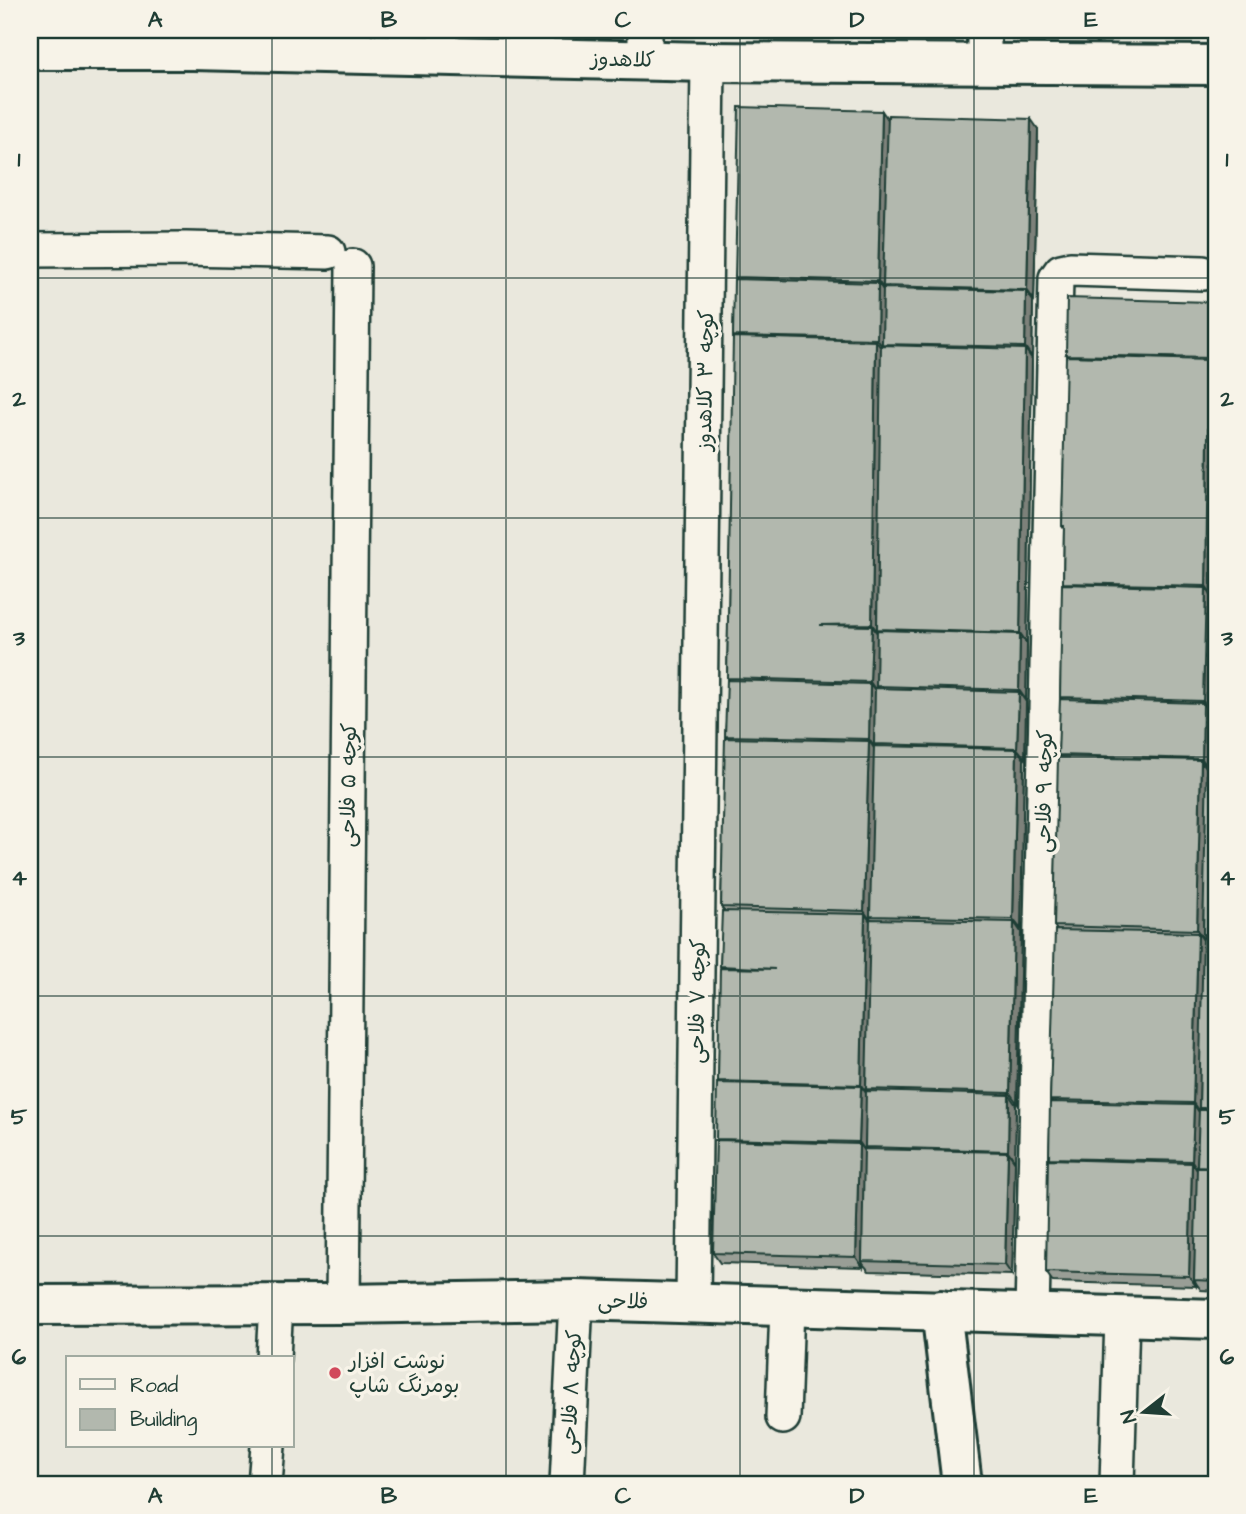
<svg xmlns="http://www.w3.org/2000/svg" width="1246" height="1514" font-family="'Architects Daughter','Playpen Sans Arabic',sans-serif">
  <style>
    .lines { fill: none; stroke-linecap: round; stroke-linejoin: round }
    .street-casing { stroke: #1f3d34; stroke-width: 38 }
    .secondary-casing { stroke: #1f3d34; stroke-width: 44 }
    .street { stroke: #f7f3e8; stroke-width: 33 }
    .secondary { stroke: #f7f3e8; stroke-width: 38 }
    .wall { fill: #999e96; stroke: #1f3d34; stroke-width: 2 }
    .shaded-wall { fill: #7d817a; stroke: #1f3d34; stroke-width: 2 }
    .building { fill: #b2b8ae; stroke: #1f3d34; stroke-width: 2 }
    .grid { fill: none; stroke: #1f3d34; stroke-width: 2; stroke-opacity: 0.55 }
    .poi-dot { fill: #d1495b; stroke: #f7f3e8; stroke-width: 2.5 }
    .labels { text-anchor: middle; stroke-width: 7; stroke-linejoin: round; paint-order: stroke }
    .street-label { font-size: 21px; fill: #1f3d34; stroke: #f7f3e8 }
    .poi-label { font-size: 21px; fill: #1f3d34; stroke: #f7f3e8; text-anchor: start }
    .neatline { fill: none; stroke: #1f3d34; stroke-width: 2.5 }
    .grid-label { font-size: 23px; text-anchor: middle; font-weight: bold; fill: #1f3d34 }
  </style>
  <rect width="100%" height="100%" fill="#eae8dd"/>
  <filter id="ink" filterUnits="userSpaceOnUse"><feTurbulence type="fractalNoise" baseFrequency=".0143" numOctaves="2"/><feDisplacementMap in="SourceGraphic" scale="14" xChannelSelector="R" yChannelSelector="G"/><feConvolveMatrix kernelMatrix="1 2 1 2 8 2 1 2 1" color-interpolation-filters="sRGB"/></filter>
  <g filter="url(#ink)">
    <g class="lines">
      <!-- street casing -->
      <g class="street-casing">
        <g id="street">
          <polyline points="645,60 645,30"/>
          <polyline points="984,64 984,30"/>
          <polyline points="30,250 186,249 328,252"/>
          <polyline points="693,1303 708,62"/>
          <polyline points="343,1304 353,266"/>
          <polyline points="1032,1313 1056,278 1061,271 1070,269 1203,273"/>
          <polyline points="273,1358 276,1304"/>
          <polyline points="783,1417 787,1307"/>
          <polyline points="265,1484 268,1446"/>
          <polyline points="567,1484 576,1300"/>
          <polyline points="1117,1484 1122,1317"/>
        </g>
      </g>
      <!-- secondary casing -->
      <g class="secondary-casing">
        <g id="secondary">
          <polyline points="30,50 193,50 708,62 1216,65"/>
          <polyline points="30,1305 343,1304 576,1300 1216,1319"/>
          <polyline points="941,1310 962,1484"/>
        </g>
      </g>
      <!-- street -->
      <use href="#street" class="street"/>
      <!-- secondary -->
      <use href="#secondary" class="secondary"/>
    </g>
    <!-- wall -->
    <g class="wall">
      <polygon points="846,30 944,30 944,32"/>
      <polygon points="1158,30 1216,30 1216,31"/>
      <polygon points="888,118 1038,129 1034,300 1032,300 1033,301 1032,357 1030,357 1032,359 1027,643 1026,643 1027,644 1026,700 1025,700 1026,702 1025,758 1023,758 1024,759 1021,929 1019,929 1021,932 1017,1103 1015,1103 1016,1105 1015,1161 1014,1161 1015,1162 1012,1275 869,1271 863,1264 863,1267 720,1263 713,1253 719,1083 718,1081 722,968 720,966 724,911 721,907 726,738 725,736 729,680 727,678 734,337 733,336 736,279 735,277"/>
      <polygon points="1210,302 1216,310 1216,306 1216,1291 1201,1290 1196,1283 1196,1286 1053,1282 1046,1272 1050,1160 1049,1158 1051,1102 1050,1100 1057,930 1054,926 1059,757 1058,755 1062,699 1060,697 1064,584 1063,583 1064,529 1062,526 1067,356 1066,355"/>
    </g>
    <!-- shaded-wall -->
    <g class="shaded-wall">
      <polygon points="882,111 889,121 883,286 885,291 878,281"/>
      <polygon points="1031,119 1038,129 1034,300 1027,290"/>
      <polygon points="878,283 885,293 882,344 884,346 884,349 877,339"/>
      <polygon points="1026,291 1033,301 1032,357 1025,347"/>
      <polygon points="1210,302 1216,310 1215,363 1216,367 1210,358"/>
      <polygon points="876,341 883,351 877,629 879,632 879,634 872,624"/>
      <polygon points="1025,349 1032,359 1027,643 1020,633"/>
      <polygon points="1209,360 1216,370 1213,596 1206,586"/>
      <polygon points="1206,588 1213,598 1210,648 1212,651 1208,705 1210,708 1210,711 1203,701"/>
      <polygon points="872,626 879,636 876,686 878,689 877,692 870,682"/>
      <polygon points="1020,634 1027,644 1026,700 1019,690"/>
      <polygon points="870,684 878,694 874,744 876,747 876,750 869,739"/>
      <polygon points="1019,692 1026,702 1025,758 1017,748"/>
      <polygon points="1203,703 1210,713 1207,763 1209,766 1209,769 1202,759"/>
      <polygon points="869,741 876,751 870,916 871,921 864,911"/>
      <polygon points="1017,749 1024,759 1021,929 1013,919"/>
      <polygon points="1201,760 1208,770 1203,934 1204,937 1204,940 1197,930"/>
      <polygon points="865,914 872,924 866,1089 868,1092 868,1095 861,1085"/>
      <polygon points="1014,922 1021,932 1017,1103 1010,1093"/>
      <polygon points="1198,933 1205,943 1199,1108 1201,1111 1200,1113 1193,1103"/>
      <polygon points="861,1086 868,1096 865,1147 866,1150 866,1152 859,1142"/>
      <polygon points="1009,1095 1016,1105 1015,1161 1008,1151"/>
      <polygon points="1194,1105 1201,1115 1197,1166 1199,1169 1199,1172 1192,1161"/>
      <polygon points="859,1144 866,1154 862,1261 863,1264 863,1267 856,1257"/>
      <polygon points="1008,1152 1015,1162 1012,1275 1005,1265"/>
      <polygon points="1192,1163 1199,1173 1194,1280 1196,1283 1196,1286 1189,1276"/>
    </g>
    <!-- building -->
    <g class="building">
      <polygon points="739,107 882,111 878,281 735,277"/>
      <polygon points="888,115 1031,119 1027,290 883,286"/>
      <polygon points="734,279 878,283 877,339 733,336"/>
      <polygon points="883,288 1026,291 1025,347 882,344"/>
      <polygon points="1067,298 1210,302 1210,358 1066,355"/>
      <polygon points="1216,306 1216,363 1215,363"/>
      <polygon points="733,337 876,341 872,624 820,625 872,626 870,682 727,678"/>
      <polygon points="881,345 1025,349 1020,633 877,629"/>
      <polygon points="1066,356 1209,360 1206,586 1063,583 1064,526 1062,526"/>
      <polygon points="1214,364 1216,364 1216,648 1210,648"/>
      <polygon points="1062,584 1206,588 1203,701 1060,697"/>
      <polygon points="877,630 1020,634 1019,690 876,686"/>
      <polygon points="1210,650 1216,650 1216,706 1208,705"/>
      <polygon points="727,680 870,684 869,739 725,736"/>
      <polygon points="875,688 1019,692 1017,748 874,744"/>
      <polygon points="1060,699 1203,703 1202,759 1058,755"/>
      <polygon points="1209,707 1216,707 1216,763 1207,763"/>
      <polygon points="725,738 869,741 864,911 721,907"/>
      <polygon points="874,746 1017,749 1013,919 870,916"/>
      <polygon points="1058,757 1201,760 1197,930 1054,926"/>
      <polygon points="1207,765 1216,765 1216,935 1203,934"/>
      <polygon points="722,911 865,914 861,1085 718,1081 720,968 775,969 720,966"/>
      <polygon points="870,919 1014,922 1010,1093 866,1089"/>
      <polygon points="1055,930 1198,933 1193,1103 1050,1100"/>
      <polygon points="1203,938 1216,938 1216,1108 1199,1108"/>
      <polygon points="717,1083 861,1086 859,1142 716,1139"/>
      <polygon points="866,1091 1009,1095 1008,1151 865,1147"/>
      <polygon points="1050,1102 1194,1105 1192,1161 1049,1158"/>
      <polygon points="1199,1110 1216,1110 1216,1167 1197,1166"/>
      <polygon points="716,1140 859,1144 856,1257 713,1253"/>
      <polygon points="864,1149 1008,1152 1005,1265 862,1261"/>
      <polygon points="1048,1159 1192,1163 1189,1276 1046,1272"/>
      <polygon points="1197,1168 1216,1168 1216,1281 1194,1280"/>
    </g>
  </g>
  <!-- grid -->
  <path class="grid" d="M272,30V1358M506,30V1484M740,30V1484M974,30V1484M30,278H1216M30,518H1216M30,757H1216M30,996H1216M30,1236H1216M272,1446V1484"/>
  <!-- markers -->
  <circle class="poi-dot" cx="335" cy="1373" r="7"/>
  <g class="labels">
    <!-- street labels -->
    <g class="street-label">
      <text transform="translate(623 59) rotate(1)" y="7">کلاهدوز</text>
      <text transform="translate(705 380) rotate(-89)" y="7">کوچه ۳ کلاهدوز</text>
      <text transform="translate(348 785) rotate(-89)" y="7">کوچه ۵ فلاحی</text>
      <text transform="translate(1044 791) rotate(-89)" y="7">کوچه ۹ فلاحی</text>
      <text transform="translate(697 1001) rotate(-89)" y="7">کوچه ۷ فلاحی</text>
      <text transform="translate(623 1301) rotate(1)" y="7">فلاحی</text>
      <text transform="translate(571 1392) rotate(-87)" y="7">کوچه ۸ فلاحی</text>
    </g>
    <!-- poi labels -->
    <g class="poi-label">
      <text x="349" y="1368">نوشت افزار<tspan x="349" dy="24">بومرنگ شاپ</tspan></text>
    </g>
  </g>
  <!-- margin -->
  <rect width="1246" height="1514" fill="none" stroke="#f7f3e8" stroke-width="77"/>
  <!-- legend -->
  <rect x="66" y="1356" width="228" height="91" fill="#f7f3e8" stroke="#a1aaa0" stroke-width="2"/>
  <rect x="80" y="1379" width="35" height="10" fill="#f7f3e8" stroke="#a1aaa0" stroke-width="2"/>
  <text x="130" y="1392" font-size="21" fill="#1f3d34">Road</text>
  <rect x="80" y="1409" width="35" height="21" fill="#b2b8ae" stroke="#a1aaa0" stroke-width="2"/>
  <text x="130" y="1426" font-size="21" fill="#1f3d34">Building</text>
  <!-- north arrow -->
  <g transform="translate(1144 1412) rotate(253)" stroke="#f7f3e8" stroke-width="5" paint-order="stroke">
  <path d="M0-5L12 26L0 18L-12 26Z" fill="#1f3d34"/>
  <text y="-10" font-size="19" font-weight="bold" text-anchor="middle" fill="#1f3d34">N</text>
  </g>
  <rect x="38" y="38" width="1170" height="1438" class="neatline"/>
  <g class="grid-label">
    <text x="155" y="27">A</text>
    <text x="389" y="27">B</text>
    <text x="623" y="27">C</text>
    <text x="857" y="27">D</text>
    <text x="1091" y="27">E</text>
    <text x="19" y="166">1</text>
    <text x="1227" y="166">1</text>
    <text x="19" y="406">2</text>
    <text x="1227" y="406">2</text>
    <text x="19" y="645">3</text>
    <text x="1227" y="645">3</text>
    <text x="19" y="885">4</text>
    <text x="1227" y="885">4</text>
    <text x="19" y="1124">5</text>
    <text x="1227" y="1124">5</text>
    <text x="19" y="1364">6</text>
    <text x="1227" y="1364">6</text>
    <text x="155" y="1503">A</text>
    <text x="389" y="1503">B</text>
    <text x="623" y="1503">C</text>
    <text x="857" y="1503">D</text>
    <text x="1091" y="1503">E</text>
  </g>
</svg>
